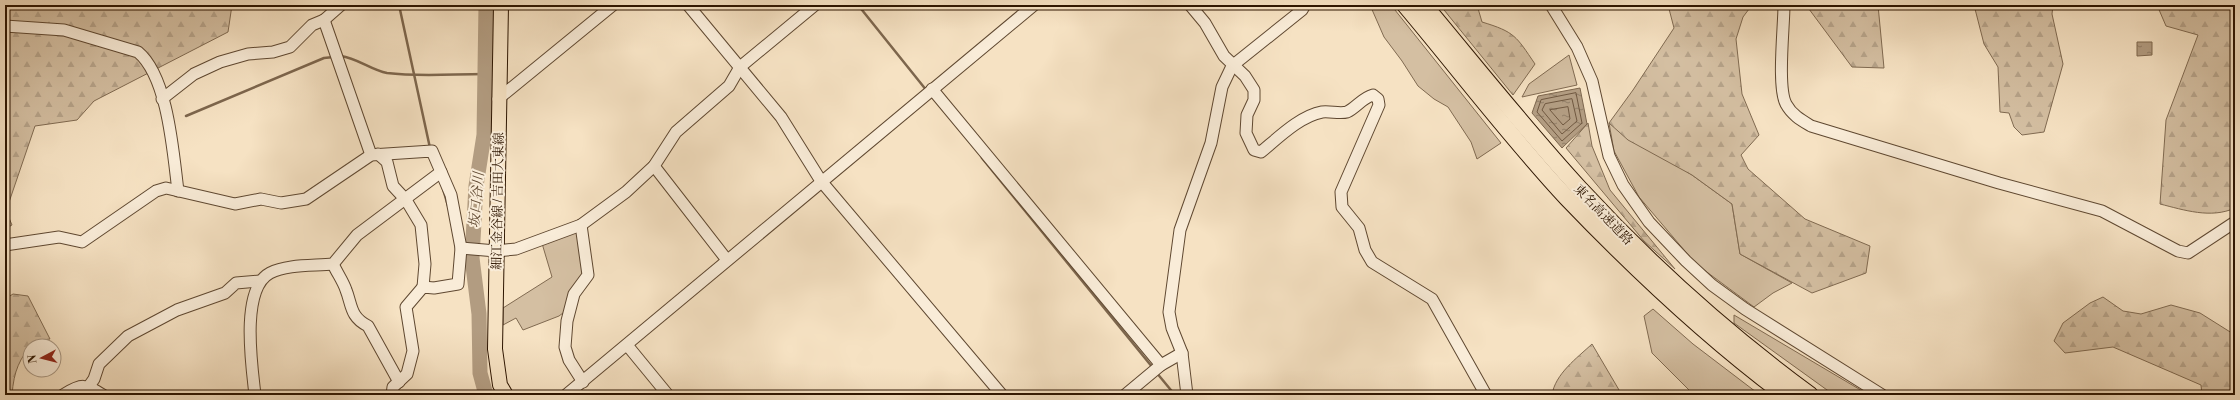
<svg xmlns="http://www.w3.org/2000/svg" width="2240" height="400" font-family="'Libre Bodoni','Noto Serif JP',serif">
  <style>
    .green { fill: #d4bfa2; stroke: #806a51 }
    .forest { fill: url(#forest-firs); stroke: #806a51 }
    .water { fill: url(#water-ripples); stroke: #7d664d }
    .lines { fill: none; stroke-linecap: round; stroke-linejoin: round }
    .shore { stroke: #705840; stroke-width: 1 }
    .stream { stroke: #7d664d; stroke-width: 2.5 }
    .river { stroke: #b29c81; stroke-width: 15 }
    .minor-casing { stroke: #5f4831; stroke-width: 13 }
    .major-casing { stroke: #2d1500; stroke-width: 16 }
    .highway-casing { stroke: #2d1500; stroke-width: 18 }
    .minor { stroke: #f9ecd8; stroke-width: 11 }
    .major { stroke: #f6e2c3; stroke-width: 14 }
    .highway { stroke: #f6e2c3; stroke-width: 16 }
    .labels { text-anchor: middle; stroke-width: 4; stroke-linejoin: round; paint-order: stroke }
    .street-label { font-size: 13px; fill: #2d1500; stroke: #f9ecd8 }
    .water-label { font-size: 14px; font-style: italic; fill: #624b34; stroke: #f9ecd8 }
  </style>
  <defs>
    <pattern id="forest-firs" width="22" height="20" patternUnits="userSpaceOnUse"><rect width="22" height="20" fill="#d4bfa2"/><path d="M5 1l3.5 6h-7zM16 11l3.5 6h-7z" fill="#b6a38a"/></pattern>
    <pattern id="water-ripples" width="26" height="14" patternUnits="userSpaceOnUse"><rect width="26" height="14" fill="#b29c81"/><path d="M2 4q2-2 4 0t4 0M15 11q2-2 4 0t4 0" fill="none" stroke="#917e67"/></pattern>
  </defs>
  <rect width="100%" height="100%" fill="#f6e2c3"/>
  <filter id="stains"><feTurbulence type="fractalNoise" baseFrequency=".005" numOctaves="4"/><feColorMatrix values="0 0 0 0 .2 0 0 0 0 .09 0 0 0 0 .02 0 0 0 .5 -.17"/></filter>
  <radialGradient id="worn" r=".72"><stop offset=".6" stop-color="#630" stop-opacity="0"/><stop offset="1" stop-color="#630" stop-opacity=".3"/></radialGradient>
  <!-- green -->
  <g class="green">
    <polygon points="1370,5 1391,5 1501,143 1477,159 1471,142 1448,107 1434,99 1418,86 1402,61 1384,37"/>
    <polygon points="1569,55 1577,85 1522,97 1529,84"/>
    <polygon points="1609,123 1692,175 1732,204 1740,254 1792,283 1773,293 1754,307 1696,264 1639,197 1614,151"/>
    <polygon points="579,227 588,275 571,307 559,316 523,330 516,318 503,325 503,308 552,277 541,240"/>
    <polygon points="1653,309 1693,344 1760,395 1694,395 1652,353 1644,316"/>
    <polygon points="1734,315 1864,392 1869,395 1834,395 1734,323"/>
  </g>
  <!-- forest -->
  <g class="forest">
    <polygon points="5,5 232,5 228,32 94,101 77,120 35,126 6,211 12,225 5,229"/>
    <path d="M1440,5H1477L1482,22C1515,32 1516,36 1535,64L1513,95Z"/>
    <polygon points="1668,5 1752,5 1743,17 1736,39 1742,94 1759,135 1741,155 1748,169 1805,219 1870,246 1866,273 1812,293 1740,254 1732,204 1692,175 1628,140 1609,123 1633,90 1674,28"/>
    <polygon points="1806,5 1878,5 1884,68 1852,67"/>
    <polygon points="1974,5 2053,5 2052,14 2063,64 2044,132 2022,135 2014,127 2009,113 2000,112 1998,67 1984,44"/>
    <path d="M2157,5H2235V160L2231,162L2235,175V208C2211,219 2184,210 2160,204L2166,120L2198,35L2166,26Z"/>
    <polygon points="1588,123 1592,146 1610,190 1675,269 1644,241 1566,148"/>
    <path d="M13,294L28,296L50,339L34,341C19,360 14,370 12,395H5V299Z"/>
    <polygon points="2103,297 2123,311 2141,314 2171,305 2200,313 2235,335 2235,395 2202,395 2201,385 2113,347 2065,353 2054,341 2063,323 2090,303"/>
    <path d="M1592,344L1622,395H1552C1555,374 1577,358 1592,344Z"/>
  </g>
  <!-- water -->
  <g class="water">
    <polygon points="2137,42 2152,42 2152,55 2137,56"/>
    <polygon points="1580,88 1587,124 1562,148 1532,113 1538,96"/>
  </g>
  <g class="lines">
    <!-- shore -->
    <g class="shore">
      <polygon points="1576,93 1582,123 1562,141 1537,112 1541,100"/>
      <polygon points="1572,99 1577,121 1562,134 1542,110 1545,104"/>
      <polygon points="1568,107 1570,119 1563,125 1550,110"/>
    </g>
    <!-- stream -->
    <g class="stream">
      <polyline points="399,5 430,148"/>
      <polyline points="858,5 927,91"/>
      <path d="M341,56C357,58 371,70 387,73C419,77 452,74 484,74"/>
      <polyline points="186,116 324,58 334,57"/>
      <polyline points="982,158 1153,368"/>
      <polyline points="443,189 448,206"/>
      <polyline points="467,259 472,258"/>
      <polyline points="1156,372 1175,395"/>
    </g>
    <!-- river -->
    <polyline class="river" points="486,395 480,373 479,314 472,258 476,186 484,135 486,5"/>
    <!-- minor casing -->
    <g class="minor-casing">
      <g id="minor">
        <polyline points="688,5 781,117 821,181 1002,395"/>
        <path d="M1190,5L1205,23L1224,56L1245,76L1254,90V100L1247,115L1246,133L1254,150L1261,152C1278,138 1300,116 1322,112C1330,111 1340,114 1347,112C1357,107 1362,98 1373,95L1378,99L1379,105L1341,192L1342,207L1359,228L1365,250L1372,262L1432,299L1486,395"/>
        <polyline points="1551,5 1577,47 1592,81 1609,156 1623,185 1649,222 1686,261 1712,285 1745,309 1882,395"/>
        <path d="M1784,5C1784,27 1777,87 1786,104C1792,115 1801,120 1811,126L1999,183L2102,211L2178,251L2188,253L2235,222"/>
        <polyline points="324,20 371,155"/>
        <path d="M5,26L64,30L138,52C168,77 173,152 178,191"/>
        <polyline points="932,89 1161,365"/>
        <polyline points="162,99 194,74 220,62 248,54 273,52 290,47 312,25 324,20 341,5"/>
        <polyline points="498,99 613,5"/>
        <polyline points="378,154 387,162 393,186 406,200 421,225 425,264 423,287"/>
        <polyline points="654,166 727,260"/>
        <polyline points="581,225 588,275 574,294 567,321 565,347 569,360 583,382"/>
        <polyline points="5,245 59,237 82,242 156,191 166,188 235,204 261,199 281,203 306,199 371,155 432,151 451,195 461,248 458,284 434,288 423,287 406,307 413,351 407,374 393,387 392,395"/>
        <polyline points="461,248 496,251 516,249 581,225 626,192 654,166 676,132 729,86 740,67 815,5"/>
        <path d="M333,264C337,273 343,281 346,290C352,305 350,317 368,326L399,382"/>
        <polyline points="627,345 668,395"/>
        <polyline points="89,386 94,379 99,364 128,336 177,310 225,293 236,283 260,281"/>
        <path d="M63,395C82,383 85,384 103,395"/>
        <path d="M255,395C252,367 240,289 270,273C287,264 314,266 333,264L357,235L441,172"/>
        <polyline points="566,395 1034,5"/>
        <polyline points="1125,395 1161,365 1182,353"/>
        <polyline points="1187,395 1182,353 1172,328 1169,312 1180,230 1211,143 1222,87 1232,66 1302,10 1305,5"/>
      </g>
    </g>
    <!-- major casing -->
    <g class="major-casing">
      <polyline id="major" points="501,5 495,349 500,385 506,395"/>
    </g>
    <!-- highway casing -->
    <g class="highway-casing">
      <g id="highway">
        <path d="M1405,5C1459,69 1510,137 1567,198C1635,269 1706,336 1785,395"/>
        <path d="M1424,5C1475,66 1525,129 1579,188C1649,264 1727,334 1810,395"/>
      </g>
    </g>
    <!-- minor -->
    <use href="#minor" class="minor"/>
    <!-- major -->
    <use href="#major" class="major"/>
    <!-- highway -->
    <use href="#highway" class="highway"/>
  </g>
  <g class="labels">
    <!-- street labels -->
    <g class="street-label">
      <text transform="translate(497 201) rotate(-89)" y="5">細江金谷線 / 吉田大東線</text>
      <text transform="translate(1604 214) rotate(46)" y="5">東名高速道路</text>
    </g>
    <!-- water labels -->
    <g class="water-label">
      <text transform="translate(476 200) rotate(-85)" y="5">坂口谷川</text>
    </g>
  </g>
  <!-- margin -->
  <rect width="2240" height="400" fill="none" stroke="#f6e2c3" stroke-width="20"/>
  <rect x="6" y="6" width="2228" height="388" fill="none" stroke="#2d1500" stroke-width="2"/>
  <rect x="10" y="10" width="2220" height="380" fill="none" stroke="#2d1500"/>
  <!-- north arrow -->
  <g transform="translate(42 358) rotate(263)"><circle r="19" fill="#f9ecd8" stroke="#a79682"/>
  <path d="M0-3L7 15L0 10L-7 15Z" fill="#8f2418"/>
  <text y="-6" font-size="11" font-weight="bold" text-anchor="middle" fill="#2d1500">N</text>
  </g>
  <rect width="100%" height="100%" filter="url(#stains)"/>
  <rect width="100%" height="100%" fill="url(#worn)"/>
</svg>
